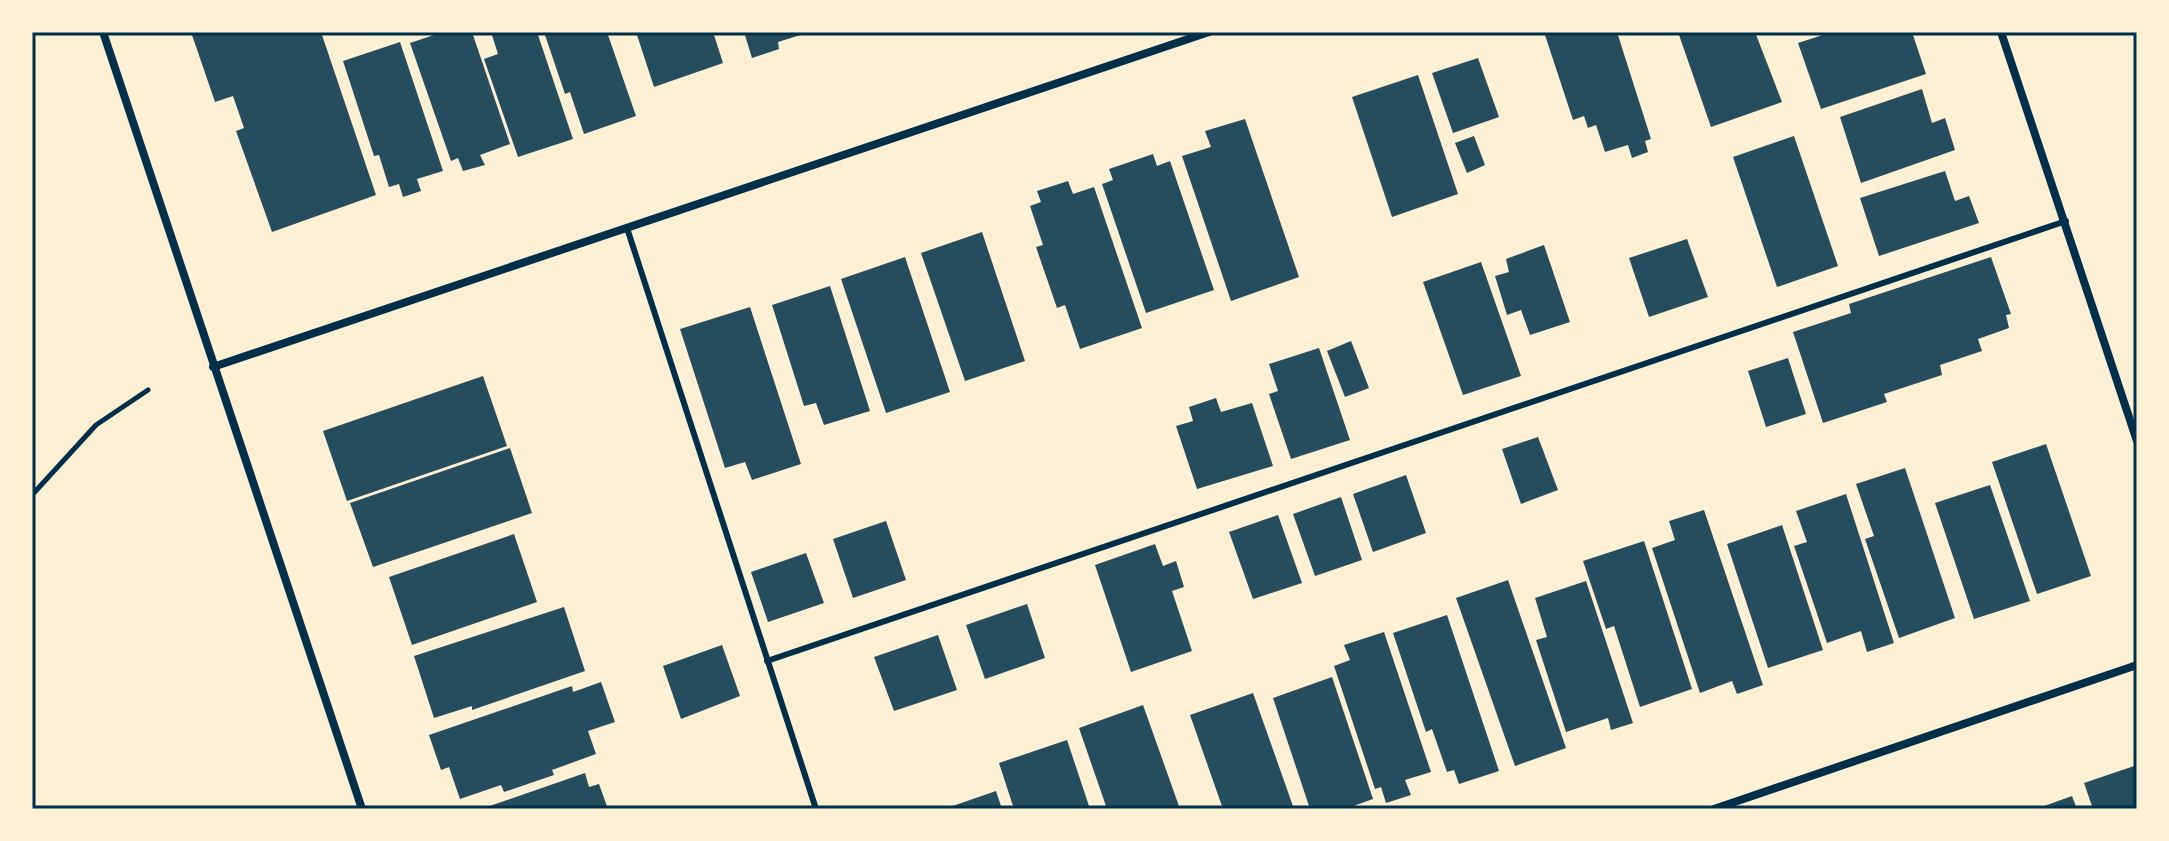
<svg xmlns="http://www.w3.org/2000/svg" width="2169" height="841" font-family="'Archivo Narrow',sans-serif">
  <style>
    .building { fill: #264d5e }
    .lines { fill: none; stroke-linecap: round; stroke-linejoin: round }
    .path { stroke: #003049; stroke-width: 5 }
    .service { stroke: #003049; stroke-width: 6 }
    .minor { stroke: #003049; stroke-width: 8 }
    .neatline { fill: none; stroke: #003049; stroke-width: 3 }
  </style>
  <rect width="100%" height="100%" fill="#fdf0d5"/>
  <!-- building -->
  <g class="building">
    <polygon points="191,32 321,32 376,195 272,232 236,131 244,128 233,96 215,102"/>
    <polygon points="443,32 472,32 510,144 480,155 485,165 463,171 458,158 451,161 410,43"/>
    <polygon points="491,32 537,32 573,139 518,157 484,59 498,54"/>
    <polygon points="544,32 607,32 636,116 584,134 570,92 565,94"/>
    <polygon points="636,32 713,32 723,63 654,87"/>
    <polygon points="744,32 807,32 807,33 778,42 779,49 752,58"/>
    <polygon points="1544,32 1617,32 1651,139 1645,141 1648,152 1632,158 1628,145 1605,152 1596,125 1588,128 1584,116 1573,120"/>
    <polygon points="1678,32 1755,32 1782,102 1711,127"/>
    <polygon points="1832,32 1912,32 1926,74 1821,109 1798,43"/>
    <polygon points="400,42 443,171 417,179 421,191 403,197 399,184 389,187 379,155 374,156 343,61"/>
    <polygon points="1478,58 1499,117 1453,133 1432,73"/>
    <polygon points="1418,75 1458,194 1392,217 1352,97"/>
    <polygon points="1922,89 1932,123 1945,118 1955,150 1861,183 1840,117"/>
    <polygon points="1245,119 1299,277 1231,301 1182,156 1211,147 1205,131"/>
    <polygon points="1474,136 1485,165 1467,173 1455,143"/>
    <polygon points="1794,136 1838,266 1777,287 1733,157"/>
    <polygon points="1153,154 1157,166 1170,161 1214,290 1146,313 1102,184 1113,180 1109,169"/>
    <polygon points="1945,171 1955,201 1969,196 1979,223 1879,256 1860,198"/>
    <polygon points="1068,181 1073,194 1094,187 1142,328 1080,349 1065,305 1057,308 1036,247 1043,245 1030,206 1041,202 1037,191"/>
    <polygon points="982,232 1025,361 965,381 921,253"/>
    <polygon points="1687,239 1708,297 1649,317 1629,258"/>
    <polygon points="1544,245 1570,322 1530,335 1521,310 1507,315 1495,276 1509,272 1506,259"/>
    <polygon points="905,257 950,392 886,413 841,279"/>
    <polygon points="1991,257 2011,314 2006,315 2009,328 1978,339 1982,351 1940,365 1942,375 1884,394 1887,402 1823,423 1793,332 1851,313 1849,304"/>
    <polygon points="1481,262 1521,376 1463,395 1423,282"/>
    <polygon points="830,286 870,411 824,425 816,403 804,406 772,305"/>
    <polygon points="750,307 801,464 752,480 745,462 725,468 680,329"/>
    <polygon points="1351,341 1369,388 1345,397 1327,351"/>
    <polygon points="1319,348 1350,440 1291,459 1269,394 1278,391 1269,364"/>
    <polygon points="1788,358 1806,414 1766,427 1748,371"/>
    <polygon points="483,376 507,446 347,501 323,431"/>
    <polygon points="1216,398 1221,412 1252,403 1273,466 1197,489 1176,426 1193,421 1189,407"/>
    <polygon points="1538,437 1558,490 1521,504 1502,449"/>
    <polygon points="2046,444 2091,576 2037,594 1992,462"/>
    <polygon points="510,448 532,513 373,567 350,503"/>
    <polygon points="1905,468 1955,618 1899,638 1865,539 1874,536 1856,484"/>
    <polygon points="1406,475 1426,533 1373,552 1353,494"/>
    <polygon points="1990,485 2030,601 1974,619 1935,503"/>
    <polygon points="1846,494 1894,643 1867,652 1861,631 1827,643 1794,546 1807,542 1796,511"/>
    <polygon points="1341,497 1362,560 1315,576 1293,514"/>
    <polygon points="1704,510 1763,685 1737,694 1732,681 1700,693 1652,548 1675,540 1669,521"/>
    <polygon points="1278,515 1302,583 1253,599 1229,532"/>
    <polygon points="886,521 906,580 853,598 833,539"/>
    <polygon points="1782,525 1823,650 1768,668 1727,544"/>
    <polygon points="514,534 537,602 412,645 389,577"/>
    <polygon points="1644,541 1692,689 1640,707 1614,626 1606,629 1583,561"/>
    <polygon points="1155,544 1163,566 1176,561 1184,587 1172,591 1192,651 1131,672 1095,565"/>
    <polygon points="806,553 824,603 768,622 751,572"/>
    <polygon points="1508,580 1566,748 1515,766 1456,598"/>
    <polygon points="1586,581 1633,723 1611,730 1608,718 1566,732 1536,640 1547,637 1535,598"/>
    <polygon points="1027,604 1045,658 985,679 966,625"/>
    <polygon points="564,607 585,671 472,710 472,706 434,718 414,656"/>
    <polygon points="1447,615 1499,771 1459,784 1454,770 1447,772 1432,729 1426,732 1393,633"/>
    <polygon points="1384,632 1431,772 1405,780 1411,795 1386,803 1381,787 1375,789 1334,666 1350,660 1344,645"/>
    <polygon points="938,635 957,690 894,711 874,657"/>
    <polygon points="722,645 740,696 681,719 663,666"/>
    <polygon points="1332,677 1373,799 1345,809 1310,809 1273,698"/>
    <polygon points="601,682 615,722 588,731 596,754 552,770 554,775 504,792 501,785 460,799 449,767 441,770 429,735 572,686 573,692"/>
    <polygon points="1253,693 1294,809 1223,809 1190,715"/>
    <polygon points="1143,705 1180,809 1107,809 1079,728"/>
    <polygon points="1067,740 1090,809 1014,809 999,763"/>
    <polygon points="2137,765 2137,809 2093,809 2084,783"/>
    <polygon points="585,773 589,787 599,784 608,809 481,809"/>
    <polygon points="996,791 1002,809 944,809"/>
    <polygon points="2072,796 2077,809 2036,809"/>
  </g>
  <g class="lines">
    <!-- path -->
    <polyline class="path" points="32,495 96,425 148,390"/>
    <!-- service -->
    <g class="service">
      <polyline points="627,228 816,809"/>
      <polyline points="767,661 2066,221"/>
    </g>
    <!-- minor -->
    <g class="minor">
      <polyline points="103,32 362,809"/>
      <polyline points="2001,32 2137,441"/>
      <polyline points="213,367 1209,32"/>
      <polyline points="1714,809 2137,665"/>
    </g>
  </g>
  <!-- border -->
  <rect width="2169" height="841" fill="none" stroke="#fdf0d5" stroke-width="68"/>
  <rect x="34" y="34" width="2101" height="773" class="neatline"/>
</svg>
